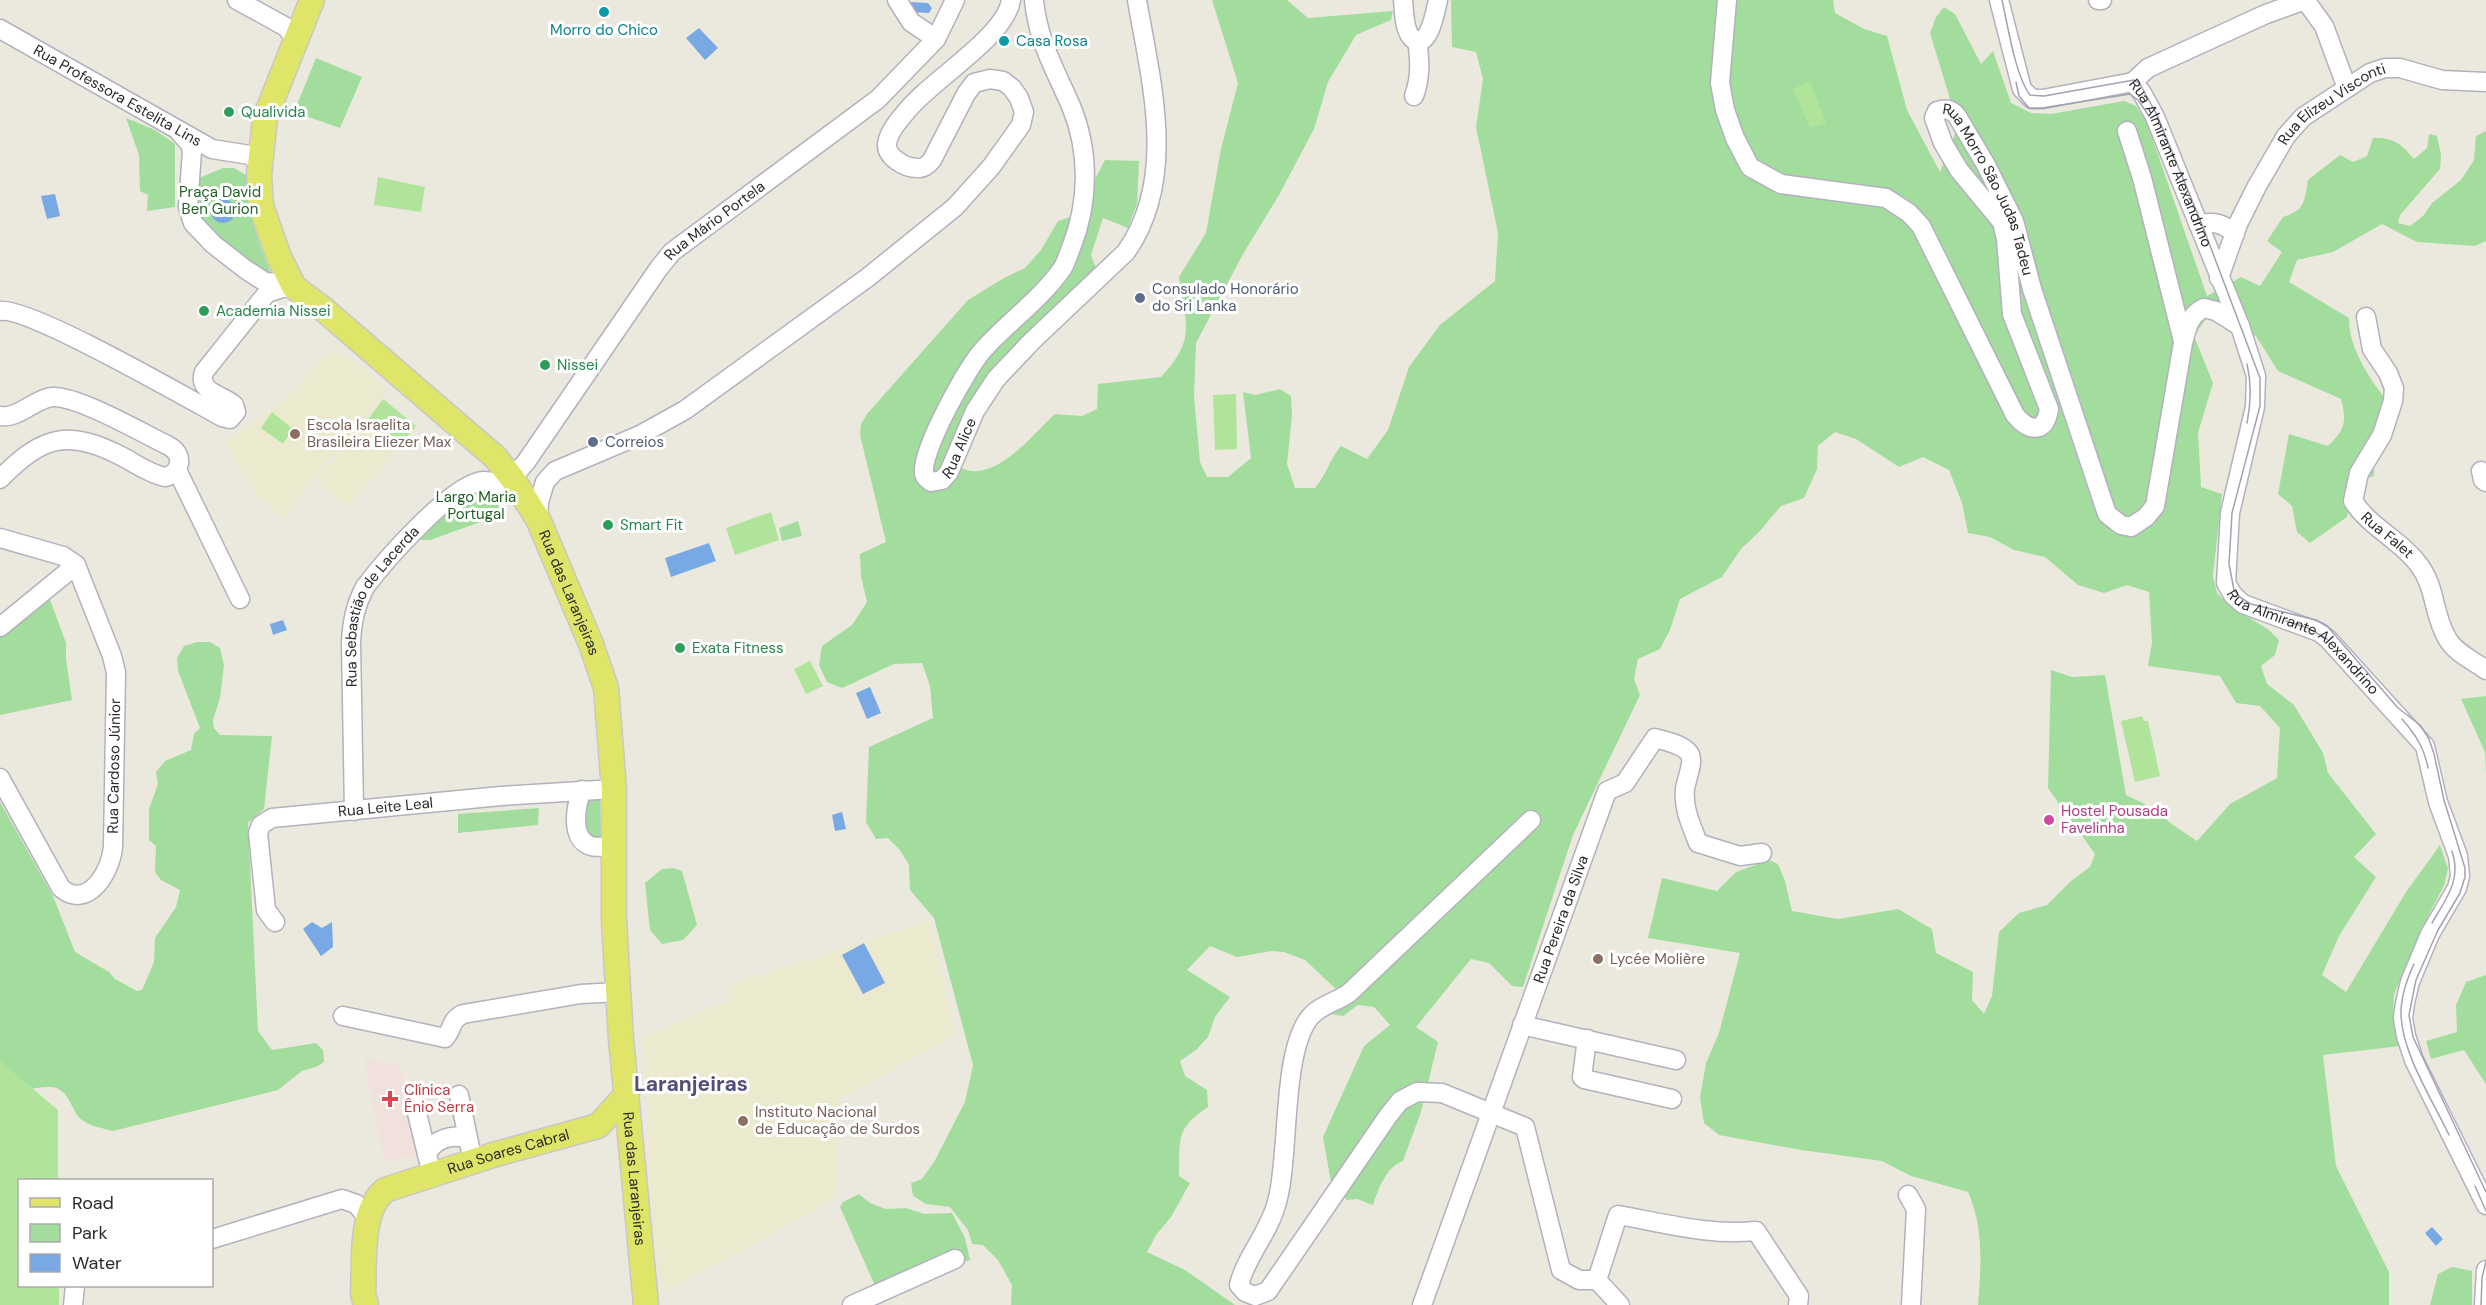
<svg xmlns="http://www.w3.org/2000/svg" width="2486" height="1305" font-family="'DM Sans',sans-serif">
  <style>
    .education { fill: #ebeace }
    .medical { fill: #f1e1dc }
    .green { fill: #a2dd9e }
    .pitch { fill: #b0e49b }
    .water { fill: #79a9e5 }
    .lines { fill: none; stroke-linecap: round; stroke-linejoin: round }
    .minor-casing { stroke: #b2b1bd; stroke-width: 21 }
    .major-casing { stroke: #c8c8c8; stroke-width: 27 }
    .minor { stroke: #fff; stroke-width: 18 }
    .major { stroke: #dfe569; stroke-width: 24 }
    .tram { stroke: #a3a1b3; stroke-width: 1.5 }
    .culture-dot { fill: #0f9aa8; stroke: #fff; stroke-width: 2 }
    .leisure-dot { fill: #2e9e5b; stroke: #fff; stroke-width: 2 }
    .service-dot { fill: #5c6f8a; stroke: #fff; stroke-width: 2 }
    .education-dot { fill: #8d6e63; stroke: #fff; stroke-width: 2 }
    .hotel-dot { fill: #d1479c; stroke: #fff; stroke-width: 2 }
    .health-dot { fill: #e0444e; stroke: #fff; stroke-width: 2 }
    .labels { text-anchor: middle; stroke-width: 6; stroke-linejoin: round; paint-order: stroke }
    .culture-label { font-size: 15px; fill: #0d838f; stroke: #fff }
    .street-label { font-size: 15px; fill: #2a2a2a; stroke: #fff }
    .leisure-label { font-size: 15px; fill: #27864d; stroke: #fff; text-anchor: start }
    .park-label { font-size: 15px; fill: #206225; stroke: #fff }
    .service-label { font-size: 15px; fill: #4e5e75; stroke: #fff; text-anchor: start }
    .education-label { font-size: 15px; fill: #785e54; stroke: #fff; text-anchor: start }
    .hotel-label { font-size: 15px; fill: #b23c85; stroke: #fff; text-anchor: start }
    .health-label { font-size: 15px; fill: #be3a42; stroke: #fff; text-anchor: start }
    .district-label { font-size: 21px; font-weight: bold; fill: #534e77; stroke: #fff }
  </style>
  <rect width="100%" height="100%" fill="#ebe9de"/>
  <!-- education -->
  <g class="education">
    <polygon points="328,352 344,355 365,369 386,392 346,443 340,441 342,443 283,518 256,495 225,443 292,393"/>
    <polygon points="383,399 418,428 348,507 317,480"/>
    <polygon points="930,921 956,1035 839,1099 834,1200 663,1293 652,1227 644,1037 729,1000 729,985"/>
  </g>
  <!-- medical -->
  <polygon class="medical" points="370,1059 401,1066 416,1155 385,1162 364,1060"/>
  <!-- green -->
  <g class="green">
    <path d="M1212,0H1287L1308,18L1393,11L1391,20L1356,35L1328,82L1314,129L1279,195L1243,254L1196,343L1194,396L1200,462L1207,477H1228L1251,458L1243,392L1255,395L1280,389L1291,396L1292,415L1287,464L1295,488H1315C1326,475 1330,459 1341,446L1367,459L1388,430L1409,367L1440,325L1495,281L1498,233L1476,127L1483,79L1476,52L1452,47L1451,0H1833L1835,13L1864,29L1887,36L1907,110L1940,172L1956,131L1954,112L1930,33L1936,17L1944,7L1955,14L1981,64L1993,51L2011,103L2031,113L2051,114L2124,101L2136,106L2147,123L2207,296L2241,277L2260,286L2282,252L2267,241L2283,217C2306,210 2304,201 2308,180L2340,155L2353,162L2367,156L2373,138C2393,137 2402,144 2414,159L2427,148L2429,134L2437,136L2441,154L2440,169L2400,215L2398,223L2410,226L2423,216L2432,203L2461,180L2474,160L2476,136L2486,131V241L2475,246L2417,242L2382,224L2333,252L2297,260L2289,282L2349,318C2348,347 2371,382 2389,403L2373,431L2374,476L2353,482L2347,517L2310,543L2297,532L2292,506L2278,494L2289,434L2328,446C2345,429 2347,422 2341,399L2278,371L2256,336L2214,322L2212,310L2194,336L2213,383L2198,433L2201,487L2222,494L2213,576L2217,593L2229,605L2269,630L2279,640L2275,655L2261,666L2267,684L2294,705L2323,753L2328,773L2376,834L2354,857L2376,877L2339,936L2322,975L2346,992L2406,892L2440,845L2448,869L2444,886L2430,912L2394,994L2393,1021L2401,1046L2323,1055L2336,1166L2389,1272V1305H1978C1981,1267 1984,1227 1968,1192L1911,1176L1882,1161L1801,1150L1719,1135L1704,1123L1700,1098L1706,1063L1719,1033L1740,953L1648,938L1662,878L1717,891L1736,872L1769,860L1778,864L1785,881L1792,911L1838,919L1898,909L1932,929L1936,953L1973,972L1972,1000L1984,1014L1992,996L1999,932L2019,913L2047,905L2071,881L2090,867L2095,854L2048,788L2051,670L2072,677L2105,675L2126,795L2153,808L2173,825L2197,841L2230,804L2277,778L2280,728L2260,706L2236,703L2220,676L2148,666L2152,643L2149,592L2127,585L2104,593L2078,585L2045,557L2014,550L1990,537L1968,533L1962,503L1949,470L1923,457L1899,467L1856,439L1835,432L1818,446L1817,469L1804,498L1781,506L1759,532L1741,549L1722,577L1680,599L1670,630L1660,649L1638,659L1634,679L1640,695L1573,835L1523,987L1512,986L1489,963L1471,959L1416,1027L1438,1042L1421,1112L1403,1161C1387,1166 1378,1189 1373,1205L1357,1199L1347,1200L1331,1182L1323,1137L1364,1046L1390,1025L1374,1007L1358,1005L1343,1016L1331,1014L1327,999L1337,990L1305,960L1284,952L1272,951L1237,957L1210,946L1187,970L1230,997L1215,1017L1208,1037L1196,1050L1180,1061L1185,1076L1207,1090L1208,1107C1175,1129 1180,1139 1179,1176L1190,1183L1171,1217L1156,1235L1147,1252L1185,1270L1235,1305H1011L1012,1285L998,1260L983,1245L972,1244L968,1230L950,1207L926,1204L913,1196L911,1183L922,1179L934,1162L965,1102L973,1065L934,918L910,890L909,865L900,850L888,838L876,839L866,822L869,747L933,718L930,686L922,663L894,664L842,688L827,682L819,665L822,646L852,625L867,602L861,576L860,554L886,542L860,435L861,424L867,414L968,300L1004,278L1025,268L1041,250L1058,221L1076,215L1105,160L1139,161L1137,204L1128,228L1103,218L1091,255L1096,268L985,379L967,407L945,459C953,463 963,470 971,471C1003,474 1033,434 1055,414L1082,416L1097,409L1098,384L1161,377C1196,339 1186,325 1179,277L1206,233L1221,149L1238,83Z"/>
    <polygon points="316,58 362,77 340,128 294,112"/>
    <polygon points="126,118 155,130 175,144 175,207 147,211 148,195 140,191 139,155"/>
    <path d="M223,168H234L246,175C249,214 257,241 273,277L269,280L198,220L192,189L199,178Z"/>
    <polygon points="486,485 503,514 430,540 420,540 460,498"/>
    <polygon points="798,521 802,536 782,541 779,528"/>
    <polygon points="48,594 66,643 66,659 72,700 0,715 0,636"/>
    <path d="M197,642H210L220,648L224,665L220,698L213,720L214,728L220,735L272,736L264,809L248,823L258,1031L272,1050L316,1043L323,1050L324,1062L316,1067L302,1071L278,1090L113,1131C103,1128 91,1127 82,1120C70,1111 71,1089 51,1087C35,1086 17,1093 0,1093V802L53,896L75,952L109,972L115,979L137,991L142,990L154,962L155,938L176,907L180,890L161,880L155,872L156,846L149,840V809L158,784L156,772L165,761L191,750L194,734L200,728L178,671L177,658L184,646Z"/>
    <polygon points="2486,696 2486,773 2485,752 2461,699"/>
    <polygon points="586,795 600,797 601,840 588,841 580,803"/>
    <polygon points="539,808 538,825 458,833 458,814"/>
    <polygon points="673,868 682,871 697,925 683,940 662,944 650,930 645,883 662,869"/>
    <polygon points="2486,975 2486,1084 2464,1050 2431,1059 2426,1041 2457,1032 2456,1005 2466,982"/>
    <polygon points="859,1194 870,1203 886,1209 906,1208 924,1214 952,1213 965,1238 970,1260 877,1290 840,1207 843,1202"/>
    <polygon points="2452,1267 2472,1271 2472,1305 2430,1305 2438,1274"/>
  </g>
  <!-- pitch -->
  <g class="pitch">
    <polygon points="1810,81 1826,123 1810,128 1793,89"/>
    <polygon points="378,177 425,187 421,212 374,205"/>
    <polygon points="1236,394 1237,449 1215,450 1213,395"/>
    <polygon points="383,399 416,426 397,449 364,425"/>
    <polygon points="272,412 293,429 283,444 261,428"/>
    <polygon points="771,512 779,540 735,555 726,528"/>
    <polygon points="810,661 823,686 806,694 794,669"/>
    <polygon points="2142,716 2144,721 2148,721 2160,776 2135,782 2121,721"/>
    <polygon points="0,1061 58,1110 58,1180 20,1180 20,1286 59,1286 59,1305 0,1305"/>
  </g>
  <!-- water -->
  <g class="water">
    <polygon points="910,2 928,3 932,8 929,13 910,12 908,8"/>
    <polygon points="699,28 718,48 705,60 686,38"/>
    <polygon points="55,194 60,216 47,219 41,196"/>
    <circle cx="223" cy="211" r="12"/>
    <polygon points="709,543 716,561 671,577 665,558"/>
    <polygon points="283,620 287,630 273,635 270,624"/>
    <polygon points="870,687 881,713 867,719 856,693"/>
    <polygon points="842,812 846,829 835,831 832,815"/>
    <polygon points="312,922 322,928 332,922 333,947 321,956 303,929"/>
    <polygon points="864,943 885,983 863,994 842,955"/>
    <polygon points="2432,1227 2443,1239 2436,1246 2425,1233"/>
  </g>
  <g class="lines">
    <!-- minor casing -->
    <g class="minor-casing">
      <g id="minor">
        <polyline points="237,0 286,27 296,40"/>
        <polyline points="897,0 911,22 936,39"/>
        <path id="s1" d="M1034,0C1038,42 1055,69 1071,106C1090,152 1089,203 1071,248C1068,255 1066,263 1062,269C1040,300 1008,322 983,350C967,368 922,449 924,472C924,477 927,479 931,482L942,480L949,472L975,411L996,379L1031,342L1126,252C1178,178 1151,82 1137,0"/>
        <path d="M1403,0C1404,10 1404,31 1412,38C1429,53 1436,8 1438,0"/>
        <path id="s2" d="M1727,0L1720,83L1725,110L1735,138L1750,167L1781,184L1886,198L1909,213L1921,226L1930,244L2015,415C2029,432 2045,434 2049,409L2012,314L2006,239L2002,222L1959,170L1943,143L1934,118L1937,111C1946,108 1951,109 1957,116L1986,165L2014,221L2032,289L2107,514L2121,525L2131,527L2146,517L2155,506L2183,343C2187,328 2189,315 2204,308L2216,311L2240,326"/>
        <polyline points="1999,0 2022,89 2032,99 2043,99 2133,82"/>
        <polyline points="2098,0 2102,0"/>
        <polyline points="2305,0 2324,26 2347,88"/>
        <path id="s3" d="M0,29L212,149L250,155L259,162"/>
        <path id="s4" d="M2133,82L2142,93L2155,117L2240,326L2256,376L2255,407L2230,513L2226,583L2233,595L2243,604L2319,632L2328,639L2425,746L2438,802L2458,856L2460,876L2457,888L2430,934L2410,982L2405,1003L2403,1018L2406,1036L2414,1060L2486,1205"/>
        <polyline points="2133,82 2148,68 2266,14 2305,0"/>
        <path d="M1414,96C1421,77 1420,60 1417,40"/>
        <polyline points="2127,131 2142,178 2183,341"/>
        <polyline points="180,133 190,144 192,151 188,207 193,223 213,244 245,269 265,282 279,283 283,278"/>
        <path d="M2198,224C2214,222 2222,222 2235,234"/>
        <path id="s5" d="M2219,278L2238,224L2257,186L2286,136L2303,117L2370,73L2385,68H2400L2442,80L2486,82"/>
        <path d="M0,311C28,306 187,398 222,417L230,419L236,412L234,405C223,395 197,392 204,372L267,293L282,288L294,287"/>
        <path id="s6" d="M2366,317L2372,349L2388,373L2394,388L2393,401L2382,435L2359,473L2353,501C2369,527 2401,540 2419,565C2436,587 2433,615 2447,638C2454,652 2474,661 2486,670"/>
        <path d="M0,416C19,419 34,399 52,397C77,395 144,434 169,446C185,455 181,473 165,477C150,474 136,464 123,457C68,428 42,436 0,479"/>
        <polyline points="177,470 240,599"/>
        <polyline points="2481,471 2483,480 2486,482"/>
        <path id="s7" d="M512,478L526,462L659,268L672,252L878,99L936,39L955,0"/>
        <path d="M538,519L539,502L545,482L555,471L640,435L685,410L867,278L955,207L991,167L1021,125L1024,112L1019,98L1012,88L1003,81L990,79L974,83L966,94L932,160C928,165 923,169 917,168C905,168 886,157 887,144C888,133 898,121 905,113C929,81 1005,38 1011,0"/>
        <path d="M0,538L63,556L76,565L112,656L116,672L113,847C111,871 88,911 61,888L0,778"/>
        <polyline points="0,627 76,565"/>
        <path d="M582,790C576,805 569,839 591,846C597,848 608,846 615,846"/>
        <path id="s8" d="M354,811L351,643C352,622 355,606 365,587C383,563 454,481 484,481C497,481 511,490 523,495"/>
        <path d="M1531,820L1349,993C1337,1002 1320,1005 1310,1017C1281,1053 1290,1156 1277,1202C1269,1233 1246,1256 1239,1285L1245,1292L1255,1296L1268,1291L1388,1116L1400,1101L1417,1092L1442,1093L1525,1127L1561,1270L1579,1280H1597"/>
        <path id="s9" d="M275,922L266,910L258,833L261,825L272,818L501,796L614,789"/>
        <path d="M343,1016L445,1038C453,1029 450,1020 463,1014L581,994L618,992"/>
        <polyline points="1522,1025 1676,1060"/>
        <polyline points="1587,1039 1582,1077 1584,1079 1672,1099"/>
        <polyline points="459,1095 473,1162"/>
        <polyline points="415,1105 432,1175"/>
        <path d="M427,1154C434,1139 453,1133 468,1139"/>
        <polyline points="1908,1195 1916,1209 1911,1305"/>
        <polyline points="212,1239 342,1199 356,1204 367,1217"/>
        <polyline points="73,1305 75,1286"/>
        <polyline points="852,1305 955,1259"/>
        <path id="s10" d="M1422,1305L1607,791L1625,783L1655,738C1665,741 1682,744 1689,753C1695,761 1686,780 1685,789C1683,809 1691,824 1698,843L1740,856L1762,853"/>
        <path d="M1620,1305L1597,1280L1618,1215C1664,1223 1710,1236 1756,1231L1799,1296L1798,1305"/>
        <polyline points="2484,1305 2486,1270"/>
      </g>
    </g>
    <!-- major casing -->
    <g class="major-casing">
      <g id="major">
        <path id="s11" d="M312,0L265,118L259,175L261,206L279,257L294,287L322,308L495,457L512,478L538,519L591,644L606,688L614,789V921L621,1039L646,1305"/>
        <path id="s12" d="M366,1305L363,1294C365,1263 359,1211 385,1190L493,1155L598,1126L627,1094"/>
      </g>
    </g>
    <!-- minor -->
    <use href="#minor" class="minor"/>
    <!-- major -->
    <use href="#major" class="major"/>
    <!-- tram -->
    <g class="tram">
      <path d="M2002,0C2008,26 2015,75 2030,95L2044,96L2134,80L2140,84L2157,115L2203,227L2260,378V406L2232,513L2229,564L2234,590L2241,598L2251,604L2316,620L2328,627L2398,708L2420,725L2429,739L2434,754L2444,800L2465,868V877L2460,893L2438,930L2416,980L2409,1015L2413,1037L2486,1192"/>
      <polyline points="2016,82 2019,96 2029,108 2042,108 2130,94 2138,100 2149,116"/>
      <path d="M2247,423C2251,403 2252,385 2247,364"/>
      <polyline points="2286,621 2308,628 2327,639"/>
      <path d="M2402,719C2415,734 2424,747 2428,768"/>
      <path d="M2432,923C2446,899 2462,879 2452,851"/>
      <path d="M2414,964C2407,979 2401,996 2401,1013C2401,1052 2433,1101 2449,1135"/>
      <polyline points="2475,1186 2486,1211"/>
      <polyline points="2481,1305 2482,1278 2486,1261"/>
    </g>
  </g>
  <!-- markers -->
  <g class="culture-dot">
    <circle cx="604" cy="12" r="6"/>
    <circle cx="1004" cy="41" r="6"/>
  </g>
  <g class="leisure-dot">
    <circle cx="229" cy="112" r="6"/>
    <circle cx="204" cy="311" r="6"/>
    <circle cx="545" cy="365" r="6"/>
    <circle cx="608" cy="525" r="6"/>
    <circle cx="680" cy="648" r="6"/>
  </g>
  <g class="service-dot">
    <circle cx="1140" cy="298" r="6"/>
    <circle cx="593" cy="442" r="6"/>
  </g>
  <g class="education-dot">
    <circle cx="295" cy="434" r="6"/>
    <circle cx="1598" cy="959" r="6"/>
    <circle cx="743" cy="1121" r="6"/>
  </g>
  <circle class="hotel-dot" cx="2049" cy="820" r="6"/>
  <path class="health-dot" d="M387 1090h6v6h6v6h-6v6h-6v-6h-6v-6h6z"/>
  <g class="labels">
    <!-- culture labels -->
    <g class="culture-label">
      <text x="604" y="35">Morro do Chico</text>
      <text x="1016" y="46" text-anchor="start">Casa Rosa</text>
    </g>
    <!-- street labels -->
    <g class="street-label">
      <text dy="5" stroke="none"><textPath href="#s3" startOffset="135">Rua Professora Estelita Lins</textPath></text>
      <text dy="5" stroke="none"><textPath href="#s5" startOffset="214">Rua Elizeu Visconti</textPath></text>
      <text dy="5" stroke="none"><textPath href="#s4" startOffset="90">Rua Almirante Alexandrino</textPath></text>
      <text dy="5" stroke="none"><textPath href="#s2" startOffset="1050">Rua Morro São Judas Tadeu</textPath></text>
      <text dy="5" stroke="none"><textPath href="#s7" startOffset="330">Rua Mário Portela</textPath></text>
      <text dy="5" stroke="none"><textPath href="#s1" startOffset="592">Rua Alice</textPath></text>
      <text dy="5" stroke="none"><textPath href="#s6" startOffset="248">Rua Falet</textPath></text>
      <text dy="5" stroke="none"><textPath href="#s11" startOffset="722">Rua das Laranjeiras</textPath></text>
      <text dy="5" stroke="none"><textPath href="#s8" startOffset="214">Rua Sebastião de Lacerda</textPath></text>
      <text dy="5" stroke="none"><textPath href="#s4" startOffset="630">Rua Almirante Alexandrino</textPath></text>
      <text transform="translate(114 766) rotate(-89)" y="5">Rua Cardoso Júnior</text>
      <text dy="5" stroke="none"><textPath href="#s9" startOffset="228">Rua Leite Leal</textPath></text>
      <text dy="5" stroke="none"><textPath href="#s10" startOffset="410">Rua Pereira da Silva</textPath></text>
      <text dy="5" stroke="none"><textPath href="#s12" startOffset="250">Rua Soares Cabral</textPath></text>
      <text dy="5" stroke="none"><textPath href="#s11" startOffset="1316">Rua das Laranjeiras</textPath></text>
    </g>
    <!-- leisure labels -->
    <g class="leisure-label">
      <text x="241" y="117">Qualivida</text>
      <text x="216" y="316">Academia Nissei</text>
      <text x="557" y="370">Nissei</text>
      <text x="620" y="530">Smart Fit</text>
      <text x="692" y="653">Exata Fitness</text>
    </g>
    <!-- park labels -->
    <g class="park-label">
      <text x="220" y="197">Praça David<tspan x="220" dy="17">Ben Gurion</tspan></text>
      <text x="476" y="502">Largo Maria<tspan x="476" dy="17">Portugal</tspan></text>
    </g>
    <!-- service labels -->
    <g class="service-label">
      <text x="1152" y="294">Consulado Honorário<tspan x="1152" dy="17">do Sri Lanka</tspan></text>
      <text x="605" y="447">Correios</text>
    </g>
    <!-- education labels -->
    <g class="education-label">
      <text x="307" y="430">Escola Israelita<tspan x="307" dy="17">Brasileira Eliezer Max</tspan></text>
      <text x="1610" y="964">Lycée Molière</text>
      <text x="755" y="1117">Instituto Nacional<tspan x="755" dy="17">de Educação de Surdos</tspan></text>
    </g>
    <!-- hotel labels -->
    <g class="hotel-label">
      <text x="2061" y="816">Hostel Pousada<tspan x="2061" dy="17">Favelinha</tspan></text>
    </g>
    <!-- health labels -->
    <g class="health-label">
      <text x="404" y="1095">Clínica<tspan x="404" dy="17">Ênio Serra</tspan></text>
    </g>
    <!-- district labels -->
    <g class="district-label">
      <text x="691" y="1091">Laranjeiras</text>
    </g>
  </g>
  <!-- legend -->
  <rect x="18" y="1179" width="195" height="108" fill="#ffffff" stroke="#aaaaaa" stroke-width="1.5"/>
  <rect x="30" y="1198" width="30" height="9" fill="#dfe569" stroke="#aaaaaa" stroke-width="1.5"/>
  <text x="72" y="1209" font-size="18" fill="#2a2a2a">Road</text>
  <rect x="30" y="1224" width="30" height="18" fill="#a2dd9e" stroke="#aaaaaa" stroke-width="1.5"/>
  <text x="72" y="1239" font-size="18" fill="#2a2a2a">Park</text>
  <rect x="30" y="1254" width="30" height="18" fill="#79a9e5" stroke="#aaaaaa" stroke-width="1.5"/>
  <text x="72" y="1269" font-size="18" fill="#2a2a2a">Water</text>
</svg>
